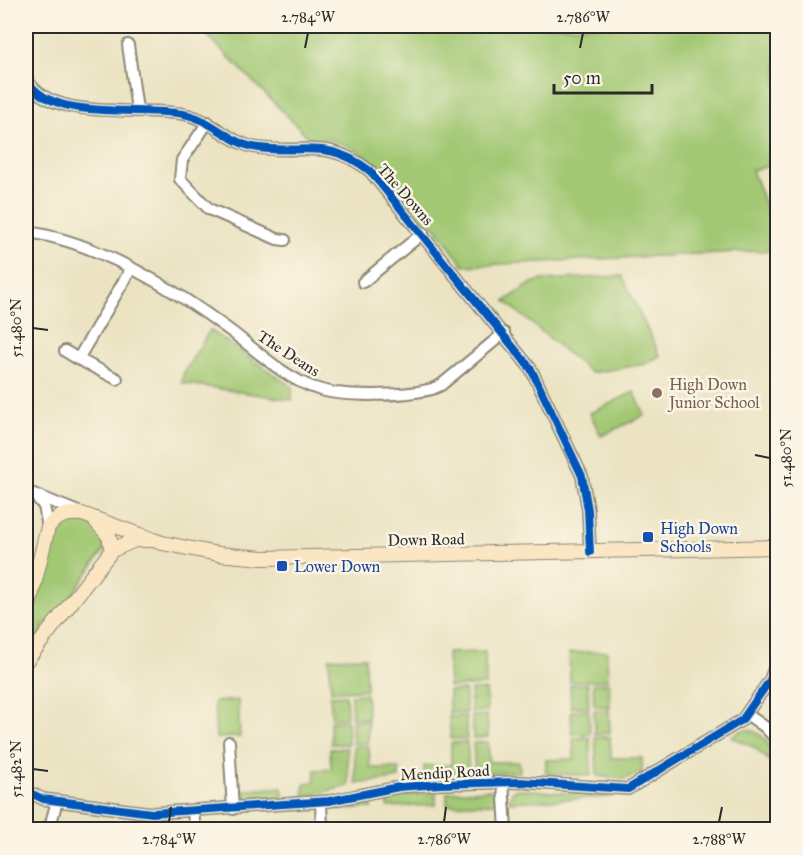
<svg xmlns="http://www.w3.org/2000/svg" width="803" height="855" font-family="'IM FELL Great Primer',serif">
  <style>
    .green { fill: #a2c873; stroke: #667a4f; stroke-width: 1.5 }
    .lines { fill: none; stroke-linecap: round; stroke-linejoin: round }
    .street-casing { stroke: #8b8776; stroke-width: 14 }
    .secondary-casing { stroke: #8b8776; stroke-width: 16 }
    .street { stroke: #fff; stroke-width: 10 }
    .secondary { stroke: #fbe6c4; stroke-width: 14 }
    .cycleway-casing { stroke: #fcf5e5; stroke-width: 11 }
    .cycleway { stroke: #0057b8; stroke-width: 8 }
    .ticks { fill: none; stroke: #2b2b2b; stroke-width: 2 }
    .education-dot { fill: #8d6e63; stroke: #fcf5e5; stroke-width: 2 }
    .transit-dot { fill: #1a4fb4; stroke: #fcf5e5; stroke-width: 2 }
    .labels { text-anchor: middle; stroke-width: 5; stroke-linejoin: round; paint-order: stroke }
    .street-label { font-size: 16px; fill: #2b2b2b; stroke: #fcf5e5 }
    .education-label { font-size: 16px; fill: #785e54; stroke: #fcf5e5; text-anchor: start }
    .transit-label { font-size: 16px; fill: #164399; stroke: #fcf5e5; text-anchor: start }
    .neatline { fill: none; stroke: #2b2b2b; stroke-width: 2 }
    .ticks-label { font-size: 15px; text-anchor: middle; fill: #2b2b2b }
  </style>
  <rect width="100%" height="100%" fill="#fcf5e5"/>
  <filter id="ink" filterUnits="userSpaceOnUse"><feTurbulence type="fractalNoise" baseFrequency=".0167" numOctaves="2"/><feDisplacementMap in="SourceGraphic" scale="12" xChannelSelector="R" yChannelSelector="G"/><feConvolveMatrix kernelMatrix="1 2 1 2 8 2 1 2 1" color-interpolation-filters="sRGB"/></filter>
  <filter id="wash" filterUnits="userSpaceOnUse"><feTurbulence type="fractalNoise" baseFrequency=".008" numOctaves="4" result="noise"/><feDisplacementMap in="SourceGraphic" scale="24" xChannelSelector="R" yChannelSelector="G"/><feGaussianBlur stdDeviation="1.35" result="paint"/><feColorMatrix in="noise" values="0 0 0 0 0 0 0 0 0 0 0 0 0 0 0 0 0 1.4 0 .05"/><feComposite in="paint" operator="in"/></filter>
  <g filter="url(#wash)">
    <rect width="100%" height="100%" fill="#ebe3c2"/>
    <!-- green -->
    <g class="green">
      <path d="M198,26H777V164L752,170L777,237V250L464,266L434,226L424,219C395,183 363,136 310,139Z"/>
      <polygon points="622,276 660,356 645,364 591,373 505,301 532,283 541,280"/>
      <polygon points="210,330 292,387 292,400 182,383 183,374"/>
      <polygon points="634,392 645,415 601,436 590,413"/>
      <polygon points="73,519 87,521 102,530 104,550 51,625 46,622 42,627 45,630 32,642 26,638 26,628 46,574 53,533 59,524"/>
      <polygon points="607,651 608,680 570,682 569,653"/>
      <polygon points="485,652 486,685 449,687 447,653"/>
      <polygon points="365,657 366,690 331,691 329,658"/>
      <polygon points="609,683 610,706 594,706 593,684"/>
      <polygon points="588,684 589,707 571,707 570,685"/>
      <polygon points="465,690 466,713 449,713 449,691"/>
      <polygon points="471,690 486,690 487,711 471,712"/>
      <polygon points="366,694 368,718 352,718 351,695"/>
      <polygon points="346,695 347,718 332,719 330,696"/>
      <polygon points="238,700 240,737 216,738 214,702"/>
      <polygon points="609,709 610,733 595,734 594,710"/>
      <polygon points="589,710 590,734 572,734 571,711"/>
      <polygon points="487,715 488,737 473,739 472,716"/>
      <polygon points="466,716 467,739 451,739 449,717"/>
      <polygon points="368,720 368,743 353,744 352,721"/>
      <polygon points="347,721 348,744 331,744 330,722"/>
      <path d="M748,730C766,732 771,748 773,764L754,747L731,737L740,731Z"/>
      <polygon points="595,737 610,737 611,758 642,758 642,773 623,779 597,776"/>
      <polygon points="573,738 590,738 591,776 546,773 546,760 574,759"/>
      <polygon points="467,742 469,773 424,776 424,766 451,765 451,743"/>
      <polygon points="488,742 489,762 519,762 520,772 475,773 473,743"/>
      <polygon points="369,746 370,768 399,768 399,778 356,784 354,747"/>
      <polygon points="347,748 349,786 304,797 304,784 314,782 315,770 331,769 330,749"/>
      <polygon points="282,787 283,799 247,801 239,796 238,791"/>
      <polygon points="517,789 530,790 612,797 509,802 512,792"/>
      <polygon points="490,790 498,797 498,803 447,805 447,792"/>
      <polygon points="436,793 436,805 388,807 387,796"/>
      <polygon points="372,799 372,808 332,809"/>
    </g>
  </g>
  <g filter="url(#ink)">
    <g class="lines">
      <!-- street casing -->
      <g class="street-casing">
        <g id="street">
          <polyline points="128,45 137,110"/>
          <path d="M26,78C50,125 145,104 188,115C213,121 229,142 253,147C301,156 325,136 370,171L531,369L582,476L588,510L590,552"/>
          <polyline points="208,122 182,160 180,179 209,209 277,239 285,240"/>
          <path d="M26,232C95,240 176,290 232,332C257,351 285,378 315,388C342,398 404,396 432,389L441,385L504,333"/>
          <polyline points="363,282 423,233"/>
          <polyline points="65,351 78,359"/>
          <polyline points="117,379 78,359 131,269"/>
          <polyline points="26,491 78,512"/>
          <polyline points="36,497 44,506 48,527"/>
          <polyline points="766,687 778,692"/>
          <polyline points="748,715 765,727 778,741"/>
          <polyline points="229,742 233,809"/>
          <polyline points="503,782 506,830"/>
          <polyline points="26,791 43,799 152,813 329,801 399,787 441,784 520,782 628,789 742,720 770,680 778,658"/>
          <polyline points="321,802 322,830"/>
          <polyline points="193,812 195,830"/>
          <polyline points="49,830 57,801"/>
        </g>
      </g>
      <!-- secondary casing -->
      <g class="secondary-casing">
        <g id="secondary">
          <polyline points="94,519 109,536 112,550"/>
          <path d="M26,617L48,527C57,515 68,513 82,514L162,543L218,554L263,558L778,547"/>
          <polyline points="26,661 112,550 135,540 150,540"/>
        </g>
      </g>
      <!-- street -->
      <use href="#street" class="street"/>
      <!-- secondary -->
      <use href="#secondary" class="secondary"/>
      <!-- cycleway casing -->
      <g class="cycleway-casing">
        <g id="cycleway">
          <path d="M26,78C50,125 145,104 188,115C213,121 229,142 253,147C301,156 325,136 370,171L531,369L582,476L588,510L590,552"/>
          <polyline points="26,791 43,799 152,813 329,801 399,787 441,784 520,782 628,789 742,720 770,680 778,658"/>
        </g>
      </g>
      <!-- cycleway -->
      <use href="#cycleway" class="cycleway"/>
    </g>
  </g>
  <!-- ticks -->
  <path class="ticks" d="M305,48L308,33M580,48L583,33M33,328L48,330M755,455L770,458M33,769L48,771M169,822L171,807M444,822L446,807M719,822L722,807"/>
  <!-- markers -->
  <circle class="education-dot" cx="657" cy="393" r="6"/>
  <g class="transit-dot">
    <rect x="642" y="531" width="12" height="12" rx="3"/>
    <rect x="276" y="560" width="12" height="12" rx="3"/>
  </g>
  <g class="labels">
    <!-- street labels -->
    <g class="street-label">
      <text transform="translate(406 194) rotate(49)" y="6">The Downs</text>
      <text transform="translate(289 353) rotate(33)" y="6">The Deans</text>
      <text transform="translate(426 539) rotate(-1)" y="6">Down Road</text>
      <text transform="translate(445 772) rotate(-3)" y="6">Mendip Road</text>
    </g>
    <!-- education labels -->
    <g class="education-label">
      <text x="669" y="390">High Down<tspan x="669" dy="18">Junior School</tspan></text>
    </g>
    <!-- transit labels -->
    <g class="transit-label">
      <text x="660" y="534">High Down<tspan x="660" dy="18">Schools</tspan></text>
      <text x="294" y="572">Lower Down</text>
    </g>
  </g>
  <!-- margin -->
  <rect width="803" height="855" fill="none" stroke="#fcf5e5" stroke-width="66"/>
  <!-- scale -->
  <path d="M554 84v9h98v-9" fill="none" stroke="#2b2b2b" stroke-width="3"/>
  <text x="563" y="84" font-size="18" fill="#2b2b2b" stroke="#fcf5e5" stroke-width="4.5" paint-order="stroke">50 m</text>
  <rect x="33" y="33" width="737" height="789" class="neatline"/>
  <g class="ticks-label">
    <text x="308" y="22">2.784°W</text>
    <text x="583" y="22">2.786°W</text>
    <text transform="translate(16 328) rotate(-90)" y="5">51.480°N</text>
    <text transform="translate(786 458) rotate(-90)" y="5">51.480°N</text>
    <text transform="translate(16 769) rotate(-90)" y="5">51.482°N</text>
    <text x="169" y="844">2.784°W</text>
    <text x="444" y="844">2.786°W</text>
    <text x="719" y="844">2.788°W</text>
  </g>
</svg>
